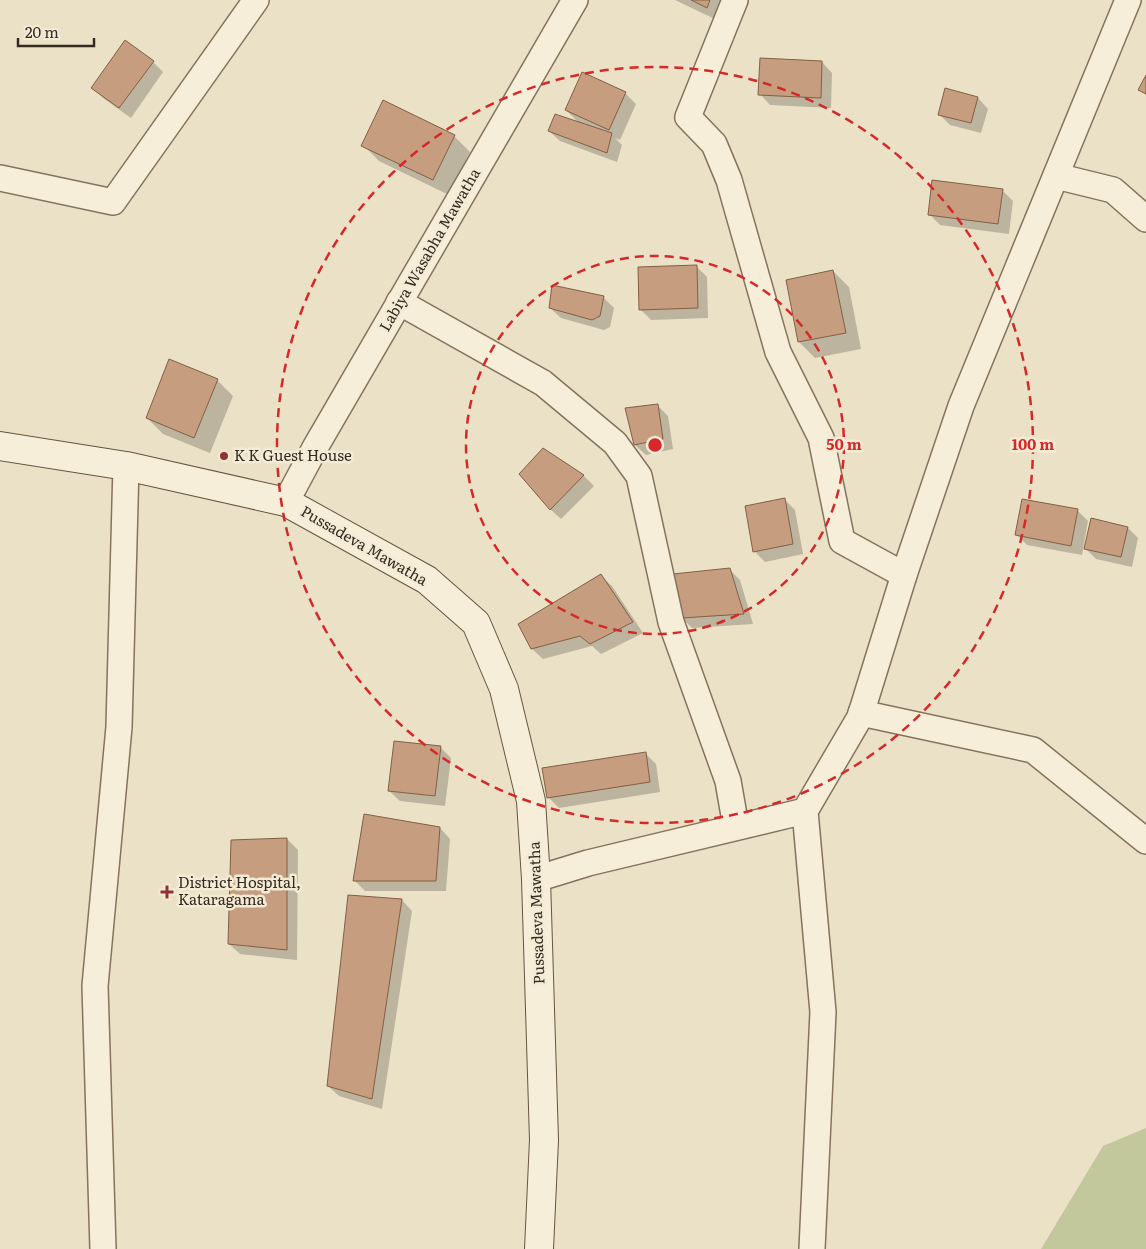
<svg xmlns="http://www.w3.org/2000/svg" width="1146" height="1249" font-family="Literata,serif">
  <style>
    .green { fill: #c2c89b }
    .shadow { fill: #0003 }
    .building { fill: #c69e7f; stroke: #825f45 }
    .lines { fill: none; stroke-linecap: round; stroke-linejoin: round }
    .street-casing { stroke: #85735d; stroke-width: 28 }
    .secondary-casing { stroke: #665540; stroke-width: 30 }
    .street { stroke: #f6eed9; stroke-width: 25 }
    .secondary { stroke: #f6eed9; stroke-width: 28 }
    .ring { fill: none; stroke: #d62828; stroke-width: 2.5; stroke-dasharray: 9 6 }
    .poi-dot { fill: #8f3432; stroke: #f3ebd5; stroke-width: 2 }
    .labels { text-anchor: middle; stroke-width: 5; stroke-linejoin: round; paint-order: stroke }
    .street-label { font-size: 15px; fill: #362b20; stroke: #f3ebd5 }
    .poi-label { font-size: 15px; fill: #362b20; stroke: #f3ebd5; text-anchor: start }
    .centre { fill: #d62828; stroke: #f3ebd5; stroke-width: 2.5 }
    .ring-label { font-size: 15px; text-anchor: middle; font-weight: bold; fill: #d62828; stroke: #f3ebd5; stroke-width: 5; stroke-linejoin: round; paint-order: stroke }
  </style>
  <rect width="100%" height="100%" fill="#ebe1c6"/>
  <!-- green -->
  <polygon class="green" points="1146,1128 1146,1249 1041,1249 1103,1146"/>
  <!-- shadow -->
  <g class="shadow">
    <polygon points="675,0 734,0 723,23"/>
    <polygon points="153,62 163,72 131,118 103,98 93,88"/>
    <polygon points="822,62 832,73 831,108 770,105 760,94"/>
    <polygon points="625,93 636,104 620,140 615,138 622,145 617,162 560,141 549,131 580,124 566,110"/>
    <polygon points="978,98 988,109 981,133 950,125 939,114"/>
    <polygon points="454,136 470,152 449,195 379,161 363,145"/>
    <polygon points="1002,190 1013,201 1009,234 940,225 929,214"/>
    <polygon points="696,266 707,277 708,318 651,320 641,310"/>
    <polygon points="833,271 849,287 861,349 815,358 799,342"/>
    <polygon points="603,297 614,308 610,327 604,330 561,318 550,308"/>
    <polygon points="217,380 233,396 210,453 163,434 147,418"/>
    <polygon points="658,406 668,416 673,449 646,455 635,445"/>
    <polygon points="543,449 584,476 594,486 561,519 550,509"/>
    <polygon points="784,499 795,510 803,554 765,562 754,551"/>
    <polygon points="1077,510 1088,521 1082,555 1027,545 1017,535"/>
    <polygon points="1128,528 1138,538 1132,567 1096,559 1085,548"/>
    <polygon points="729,569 740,580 753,624 692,628 682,618"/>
    <polygon points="601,576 612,586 643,633 601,654 592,646 543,659 532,649"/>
    <polygon points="440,747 451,758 445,806 400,801 389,791"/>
    <polygon points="645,753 656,764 660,792 559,808 549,798 544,769"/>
    <polygon points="440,828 450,839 446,891 365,891 354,880"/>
    <polygon points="287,839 298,850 297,960 240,954 229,944"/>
    <polygon points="402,900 412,911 382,1109 339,1096 328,1086"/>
  </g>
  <!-- building -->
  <g class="building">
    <polygon points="691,0 710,0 707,8"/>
    <polygon points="125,40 154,61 119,108 91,88"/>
    <polygon points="760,58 822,61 821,98 758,95"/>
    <polygon points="582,72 626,92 609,130 565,110"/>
    <polygon points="1146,75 1146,94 1138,90"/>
    <polygon points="945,88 978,97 971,123 938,115"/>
    <polygon points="383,100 455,135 433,180 361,146"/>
    <polygon points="555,114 612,133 607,153 548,131"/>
    <polygon points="932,180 1003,189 998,224 928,215"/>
    <polygon points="697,265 698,308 639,310 638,267"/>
    <polygon points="833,270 846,333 798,342 786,280"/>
    <polygon points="552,285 604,296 600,316 592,320 549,308"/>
    <polygon points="169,359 218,379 194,438 146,418"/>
    <polygon points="658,404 663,439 634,445 625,408"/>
    <polygon points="543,448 584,475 550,510 519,474"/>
    <polygon points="785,498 793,544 753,552 745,506"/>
    <polygon points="1022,499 1078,509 1071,546 1015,535"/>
    <polygon points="1091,518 1128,527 1121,557 1084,549"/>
    <polygon points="730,568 744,614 681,618 673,574"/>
    <polygon points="601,574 633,622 590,644 580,636 531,649 518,624"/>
    <polygon points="394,741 441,746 435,796 388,791"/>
    <polygon points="646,752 650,782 547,798 542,768"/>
    <polygon points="364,814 440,827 436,881 353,881"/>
    <polygon points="287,838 287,950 228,944 231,840"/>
    <polygon points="348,895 402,899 372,1099 327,1086"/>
  </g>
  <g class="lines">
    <!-- street casing -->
    <g class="street-casing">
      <g id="street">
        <polyline points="735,0 688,117 714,144 729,180 778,352 821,438 842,541 904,575"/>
        <polyline points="1056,176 1113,190 1146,219"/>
        <polyline points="0,178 113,202 256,0"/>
        <polyline points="399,302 543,383 615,443 639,476 671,622 728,781 736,827"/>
        <polyline points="286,502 316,446 575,0"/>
        <polyline points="861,713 1033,750 1146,841"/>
        <polyline points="536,879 588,863 805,811"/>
        <polyline points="103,1249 95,986 119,727 126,466"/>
        <polyline points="812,1249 823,1012 805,811 860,717 904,575 961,406 1128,0"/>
      </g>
    </g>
    <!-- secondary casing -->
    <g class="secondary-casing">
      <polyline id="secondary" points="0,446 126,466 286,502 427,580 476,623 504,689 531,801 536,879 544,1140 539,1249"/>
    </g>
    <!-- street -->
    <use href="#street" class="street"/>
    <!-- secondary -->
    <use href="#secondary" class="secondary"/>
  </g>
  <!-- distance rings -->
  <g class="ring">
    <circle cx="655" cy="445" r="189"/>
    <circle cx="655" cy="445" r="378"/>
  </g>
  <!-- markers -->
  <g class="poi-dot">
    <circle cx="224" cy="456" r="5"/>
    <path d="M164.5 884.5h5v5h5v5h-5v5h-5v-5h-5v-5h5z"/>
  </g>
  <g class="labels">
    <!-- street labels -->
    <g class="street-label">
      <text transform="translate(430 250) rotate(-60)" y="5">Labiya Wasabha Mawatha</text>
      <text transform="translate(364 546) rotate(30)" y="5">Pussadeva Mawatha</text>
      <text transform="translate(537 913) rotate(-92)" y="5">Pussadeva Mawatha</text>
    </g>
    <!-- poi labels -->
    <g class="poi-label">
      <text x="234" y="461">K K Guest House</text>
      <text x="178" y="888">District Hospital,<tspan x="178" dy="17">Kataragama</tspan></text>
    </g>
  </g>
  <circle cx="655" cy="445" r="8" class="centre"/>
  <g class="ring-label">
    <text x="844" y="450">50 m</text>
    <text x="1033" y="450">100 m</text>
  </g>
  <!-- scale -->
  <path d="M18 38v8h76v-8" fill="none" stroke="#362b20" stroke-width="2.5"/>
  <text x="25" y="38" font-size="15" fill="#362b20" stroke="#f3ebd5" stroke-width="4" paint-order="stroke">20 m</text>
</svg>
